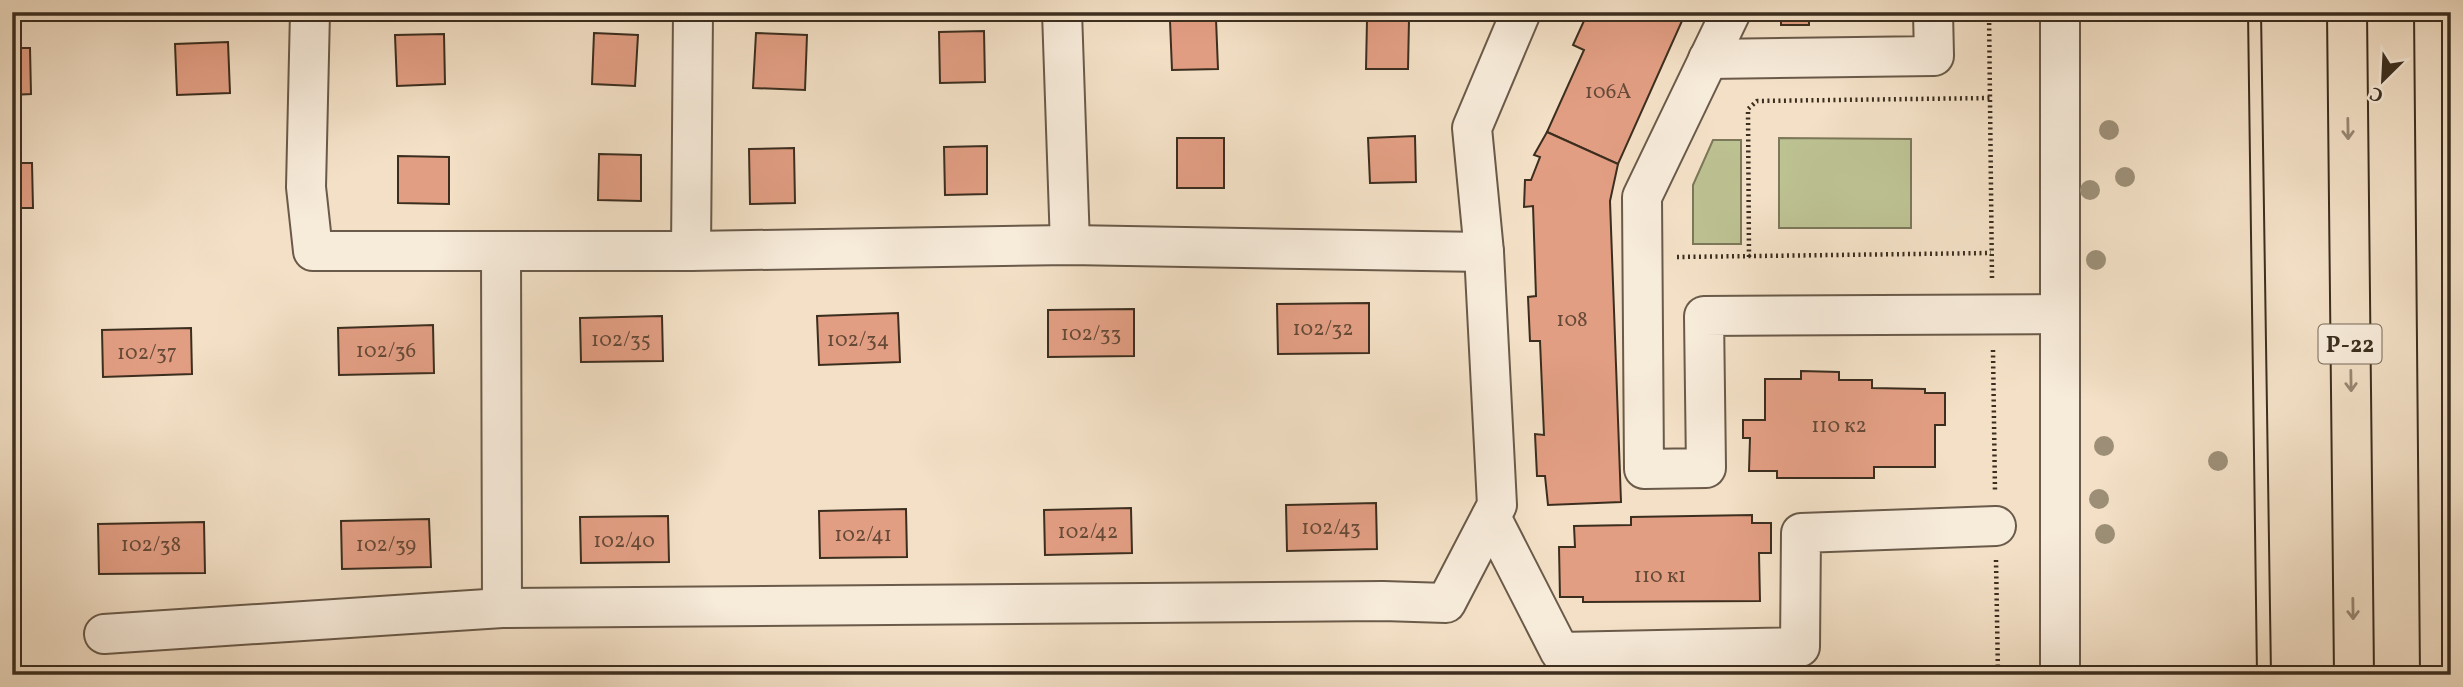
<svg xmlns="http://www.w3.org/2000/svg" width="2463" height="687" font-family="Vollkorn,serif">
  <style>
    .green { fill: #bdc293; stroke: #7c7859; stroke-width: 2 }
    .building { fill: #e29e83; stroke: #3c2e1f; stroke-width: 2 }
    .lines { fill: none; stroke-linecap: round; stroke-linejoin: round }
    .minor-casing { stroke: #6a5a49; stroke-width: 42 }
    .highway-casing { stroke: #3c2e1f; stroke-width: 42 }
    .path { stroke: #3c2e1f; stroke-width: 4.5; stroke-dasharray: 2 3.5; stroke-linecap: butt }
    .minor { stroke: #f7ebda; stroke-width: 38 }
    .highway { stroke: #f3e0c6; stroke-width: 38 }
    .tram { stroke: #3c2e1f; stroke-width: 2 }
    .tree { fill: #9d8f77 }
    .oneway { stroke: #988772 }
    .labels { text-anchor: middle; stroke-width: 5; stroke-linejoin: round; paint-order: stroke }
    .number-label { font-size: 21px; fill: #664a38 }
    .shield { fill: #f7ebda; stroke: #746757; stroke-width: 2 }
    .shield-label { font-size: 23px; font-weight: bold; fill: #3c2e1f }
  </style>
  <rect width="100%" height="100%" fill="#f3e0c6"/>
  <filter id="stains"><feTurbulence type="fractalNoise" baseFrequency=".00286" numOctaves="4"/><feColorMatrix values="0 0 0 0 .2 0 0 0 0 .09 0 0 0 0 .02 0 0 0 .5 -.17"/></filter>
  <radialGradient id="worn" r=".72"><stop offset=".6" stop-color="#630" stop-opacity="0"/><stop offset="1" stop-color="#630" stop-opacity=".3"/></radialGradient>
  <!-- green -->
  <g class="green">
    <polygon points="1779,138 1911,139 1911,228 1779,228"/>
    <polygon points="1713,140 1741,140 1741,244 1693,244 1693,185"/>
  </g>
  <!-- building -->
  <g class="building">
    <polygon points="1588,12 1598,15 1600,12 1686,12 1618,164 1547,132 1584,50 1573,45"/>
    <rect x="1781" y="12" width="28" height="13"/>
    <polygon points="1216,19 1218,69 1172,70 1170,21"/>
    <polygon points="1367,20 1409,20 1408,69 1366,69"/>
    <polygon points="984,31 985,82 940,83 939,32"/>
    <polygon points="594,33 638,35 635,86 592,84"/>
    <polygon points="756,33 807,35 805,90 753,88"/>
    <polygon points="444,34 445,84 397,86 395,35"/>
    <polygon points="228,42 230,93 177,95 175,44"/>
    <polygon points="12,48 30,48 31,94 12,95"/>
    <polygon points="1547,132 1618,164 1610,201 1621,502 1548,505 1545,476 1537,476 1535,434 1544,435 1540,341 1530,341 1528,297 1536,296 1533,206 1524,207 1525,180 1531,180 1540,157 1534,155"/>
    <polygon points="1415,136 1416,182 1370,183 1368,138"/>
    <rect x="1177" y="138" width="47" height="50"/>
    <polygon points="987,146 987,194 945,195 944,147"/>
    <polygon points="794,148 795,203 750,204 749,149"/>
    <polygon points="599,154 641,155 641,201 598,200"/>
    <polygon points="398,156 449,157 449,204 398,203"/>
    <polygon points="12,163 32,163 33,208 12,208"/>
    <polygon points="1369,303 1369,353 1278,354 1277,304"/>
    <polygon points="1134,309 1134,356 1048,357 1048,310"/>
    <polygon points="898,313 900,362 819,365 817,316"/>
    <polygon points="662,316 663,361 581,362 580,318"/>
    <polygon points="433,325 434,373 339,375 338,328"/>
    <polygon points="191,328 192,374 103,377 102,330"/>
    <polygon points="1801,371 1839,372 1839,380 1872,380 1872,388 1925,389 1925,393 1945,393 1945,425 1935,425 1935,467 1874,467 1874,478 1777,478 1777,471 1749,471 1750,438 1743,438 1743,420 1765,420 1765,379 1801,379"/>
    <polygon points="1376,503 1377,549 1287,551 1286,505"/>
    <polygon points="1131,508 1132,553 1045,555 1044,510"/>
    <polygon points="906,509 907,557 820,558 819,511"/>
    <polygon points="1752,515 1752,523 1771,523 1771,553 1759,553 1760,601 1583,602 1583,597 1560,597 1559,547 1575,547 1574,526 1631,525 1631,517"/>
    <polygon points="668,516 669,562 581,563 580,517"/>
    <polygon points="429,519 431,567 342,569 341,521"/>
    <polygon points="204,522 205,573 99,574 98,524"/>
  </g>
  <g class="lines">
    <!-- minor casing -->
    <g class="minor-casing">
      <g id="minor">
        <polyline points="310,12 306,187 313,251 691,251 1070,245 1484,252"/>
        <polyline points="1062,12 1070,245"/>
        <polyline points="1731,12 1642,197 1644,469 1706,468 1704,316 2060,314"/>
        <polyline points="2060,12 2060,675"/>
        <polyline points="1708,59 1934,56 1933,12"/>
        <polyline points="691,251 693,12"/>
        <polyline points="501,252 502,608"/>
        <polyline points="1491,517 1560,652 1800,647 1801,533 1996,526"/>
        <polyline points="104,634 502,608 1383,601 1446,603 1497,505 1484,252 1472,128 1521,12"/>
      </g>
    </g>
    <!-- highway casing -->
    <g class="highway-casing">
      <g id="highway">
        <polyline points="2347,12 2354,675"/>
        <polyline points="2434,12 2440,675"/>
      </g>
    </g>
    <!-- path -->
    <g class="path">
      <polyline points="1989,12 1992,278"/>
      <polyline points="1677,257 1991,253"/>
      <polyline points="1749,257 1748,109 1757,101 1990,98"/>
      <polyline points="1993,350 1995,492"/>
      <polyline points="1996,560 1998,675"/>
    </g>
    <!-- minor -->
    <use href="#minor" class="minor"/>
    <!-- highway -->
    <use href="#highway" class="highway"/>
    <!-- tram -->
    <g class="tram">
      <polyline points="2248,12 2257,675"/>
      <polyline points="2261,12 2271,675"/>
    </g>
  </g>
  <!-- trees -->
  <g class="tree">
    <circle cx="2109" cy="130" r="10"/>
    <circle cx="2125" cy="177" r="10"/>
    <circle cx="2090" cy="190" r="10"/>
    <circle cx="2096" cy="260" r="10"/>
    <circle cx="2104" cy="446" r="10"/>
    <circle cx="2218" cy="461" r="10"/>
    <circle cx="2099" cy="499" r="10"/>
    <circle cx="2105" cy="534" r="10"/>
  </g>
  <!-- one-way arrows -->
  <defs><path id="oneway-shaft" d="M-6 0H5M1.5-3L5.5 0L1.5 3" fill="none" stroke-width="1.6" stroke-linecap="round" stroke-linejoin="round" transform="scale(1.75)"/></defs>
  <g class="oneway">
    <use href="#oneway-shaft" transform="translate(2348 129) rotate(89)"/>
    <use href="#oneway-shaft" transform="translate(2351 381) rotate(89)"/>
    <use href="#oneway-shaft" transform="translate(2353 609) rotate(89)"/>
  </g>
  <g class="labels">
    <!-- number labels -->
    <g class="number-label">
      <text x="1608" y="98">106А</text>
      <text x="1572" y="326">108</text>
      <text x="1323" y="335">102/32</text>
      <text x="1091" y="340">102/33</text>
      <text x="621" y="346">102/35</text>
      <text x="858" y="346">102/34</text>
      <text x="386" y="357">102/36</text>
      <text x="147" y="359">102/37</text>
      <text x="1839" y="432">110 к2</text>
      <text x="1331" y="534">102/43</text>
      <text x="1088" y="538">102/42</text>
      <text x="863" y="541">102/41</text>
      <text x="624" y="547">102/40</text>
      <text x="151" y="551">102/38</text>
      <text x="386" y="551">102/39</text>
      <text x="1660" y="582">110 к1</text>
    </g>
    <!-- shield labels -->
    <rect class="shield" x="2318.5" y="324.5" width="63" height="39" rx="5"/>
    <g class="shield-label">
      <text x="2350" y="352">Р-22</text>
    </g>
  </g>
  <!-- margin -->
  <rect width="2463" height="687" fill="none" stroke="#f3e0c6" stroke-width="42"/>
  <rect x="14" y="14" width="2435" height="659" fill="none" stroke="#3c2e1f" stroke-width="3.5"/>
  <rect x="21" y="21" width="2421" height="645" fill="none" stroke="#3c2e1f" stroke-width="2"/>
  <!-- north arrow -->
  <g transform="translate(2383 80) rotate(204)" stroke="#f7ebda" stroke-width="5" paint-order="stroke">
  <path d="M0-5L12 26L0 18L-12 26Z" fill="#3c2e1f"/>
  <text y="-10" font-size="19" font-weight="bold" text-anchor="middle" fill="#3c2e1f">С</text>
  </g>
  <rect width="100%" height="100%" filter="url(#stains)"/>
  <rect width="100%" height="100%" fill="url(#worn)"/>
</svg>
